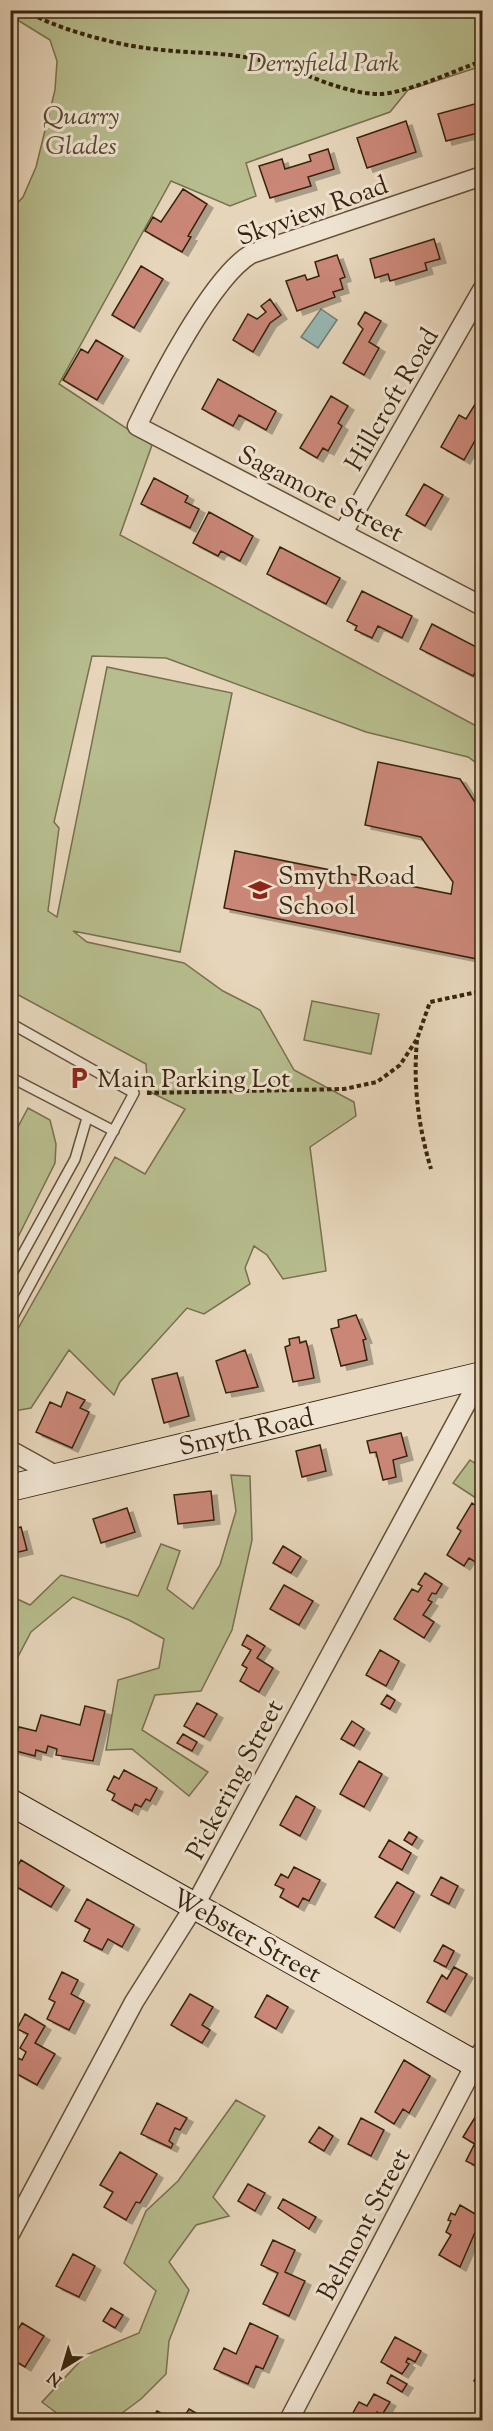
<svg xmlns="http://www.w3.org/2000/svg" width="493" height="2431" viewBox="0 0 493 2431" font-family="'Sorts Mill Goudy',serif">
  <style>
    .green { fill: #b7bd8e; stroke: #78704e; stroke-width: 1.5 }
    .water { fill: #97b8b5; stroke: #717d72; stroke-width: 1.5 }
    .building { fill: #ca8778; stroke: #38240d; stroke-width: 1.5; filter: url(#shadow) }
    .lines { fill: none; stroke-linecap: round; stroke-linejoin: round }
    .lane-casing { stroke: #645038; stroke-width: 12 }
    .street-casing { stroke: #645038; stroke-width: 21 }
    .secondary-casing { stroke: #38240d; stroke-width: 28 }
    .path { stroke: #38240d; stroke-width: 4; stroke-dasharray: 4.5 3; stroke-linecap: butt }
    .lane { stroke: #efe4d2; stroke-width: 9 }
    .street { stroke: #efe4d2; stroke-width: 18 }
    .secondary { stroke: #efe4d2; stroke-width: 26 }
    .labels { text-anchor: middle; stroke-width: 6; stroke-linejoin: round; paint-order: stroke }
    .park-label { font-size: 26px; font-style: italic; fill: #584a2d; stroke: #efe4d2 }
    .street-label { font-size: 26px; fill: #38240d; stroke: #efe4d2 }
    .poi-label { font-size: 26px; fill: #38240d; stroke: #efe4d2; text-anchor: start }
  </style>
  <defs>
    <filter id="shadow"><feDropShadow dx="6" dy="4" stdDeviation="0" flood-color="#0004"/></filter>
  </defs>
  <rect width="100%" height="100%" fill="#e6d5ba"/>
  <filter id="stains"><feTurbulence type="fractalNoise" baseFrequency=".00333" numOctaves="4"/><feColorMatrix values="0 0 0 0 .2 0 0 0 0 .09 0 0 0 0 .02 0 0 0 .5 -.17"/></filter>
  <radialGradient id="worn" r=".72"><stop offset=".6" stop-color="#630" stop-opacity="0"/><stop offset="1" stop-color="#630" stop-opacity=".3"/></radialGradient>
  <path class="green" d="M11 11H482V66L408 90 390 112 246 163 256 196 230 206 171 181 59 384 152 445 120 535 482 729V767L468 757 366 732 166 658 92 656 54 822 59 828 48 911 57 917 107 667 232 693 180 952 73 931 87 942 184 963 223 991 260 1010 294 1070 354 1102 356 1116 310 1147 326 1271 283 1279 267 1255 254 1246 245 1268 250 1284 204 1314 187 1308 120 1382 114 1395 69 1350 31 1408 14 1411 10 1408 11 1341 115 1157 145 1174 185 1109 148 1091 146 1064 11 991 10 211 23 197 36 167 55 90 57 61 50 40 11 16Z
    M312 1001 379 1014 371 1054 304 1040Z
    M28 1108 50 1120 56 1144 55 1163 11 1251V1167L18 1155 11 1151V1140Z
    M470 1460 482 1468V1502L453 1483Z
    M231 1475 250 1476 252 1540 232 1630 201 1691 155 1695 142 1730 208 1772 189 1796 132 1749 106 1750 118 1680 159 1668 164 1639 129 1620 73 1597 31 1632 11 1670V1596L30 1605 61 1575 138 1596 161 1544 180 1551 167 1589 193 1609 220 1565 236 1511Z
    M236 2100 265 2116 213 2197 229 2216 196 2225 169 2262 189 2290 169 2341 166 2374 141 2399 118 2416 119 2420H66L42 2402 86 2355 139 2333 156 2291 124 2263 146 2211 178 2181Z"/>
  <path class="water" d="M321 309 337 320 318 348 301 337Z"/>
  <path class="building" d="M482 102V132L446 141 438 114Z
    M406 121 416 152 367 168 357 138Z
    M328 149 334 169 308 177 311 186 270 198 259 166 282 159 285 169 311 161 309 155Z
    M183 189 207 204 188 236 191 237 182 252 145 231 153 217 161 222Z
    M434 239 440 259 425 263 427 270 390 281 388 274 375 278 370 259Z
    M337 255 345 277 340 279 343 289 333 292 335 297 297 311 286 281 305 275 307 280 319 276 315 262Z
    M141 266 163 279 134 328 112 315Z
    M270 299 281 315 270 323 253 352 233 340 248 314 257 319 266 312 261 306Z
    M365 312 381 321 369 342 379 348 364 375 343 363 363 329 358 324Z
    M96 340 123 356 97 400 63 380 81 349 88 353Z
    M218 379 276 411 266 430 239 415 233 426 202 409Z
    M331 396 348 406 338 423 342 426 328 451 323 448 317 458 300 448Z
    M477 401 482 404V416L476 424 482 428 464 460 441 447 459 415 466 419Z
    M154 478 188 496 185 502 199 509 190 528 141 504Z
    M424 484 443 495 425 526 406 515Z
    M209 512 253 536 240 561 221 551 218 556 193 543Z
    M280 547 340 578 326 604 267 574Z
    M362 591 412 616 402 638 378 626 372 638 355 630 357 626 347 621Z
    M432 624 482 650V659L473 676 420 649Z
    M378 762 460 779 482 813V960L224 908 235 851 451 894 453 882 421 837 365 825Z
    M356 1315 366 1339 363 1340 367 1360 341 1366 331 1329 339 1327 338 1320Z
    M299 1337 300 1343 306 1341 308 1348 314 1378 293 1382 285 1347 290 1345 289 1339Z
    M245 1350 258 1387 226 1393 216 1361Z
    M177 1373 189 1416 164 1423 152 1379Z
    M67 1392 85 1400 80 1408 89 1412 72 1448 36 1432 50 1402 61 1407Z
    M401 1433 407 1456 393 1460 396 1477 383 1480 376 1452 370 1453 367 1441Z
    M320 1445 326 1471 302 1477 296 1451Z
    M211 1491 214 1520 178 1524 174 1495Z
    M472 1503 482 1510V1566L469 1558 464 1566 447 1555 461 1531 457 1528Z
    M127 1508 135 1532 101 1543 93 1519Z
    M21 1527 27 1550 10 1554V1530Z
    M283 1546 301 1557 291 1573 273 1563Z
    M425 1573 442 1584 436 1594 432 1593 428 1600 432 1602 423 1615 434 1622 424 1638 394 1619 412 1589 418 1592 422 1586 418 1584Z
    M284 1585 313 1601 299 1625 270 1609Z
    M247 1635 265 1646 257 1658 273 1668 259 1692 240 1681 247 1668 242 1665 251 1650 242 1645Z
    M380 1650 399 1661 386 1686 366 1675Z
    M387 1695 395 1700 390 1709 381 1704Z
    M197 1703 217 1714 204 1737 184 1726Z
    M85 1706 105 1711 93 1761 56 1755 57 1749 48 1746 46 1753 36 1750 35 1756 12 1750 19 1727 36 1731 41 1715 80 1725Z
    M352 1721 364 1729 354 1746 341 1739Z
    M183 1734 197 1742 192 1751 177 1743Z
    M359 1761 382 1774 364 1807 340 1794Z
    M124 1770 157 1788 150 1801 146 1799 141 1807 135 1804 132 1811 112 1800 115 1794 107 1790 114 1776 119 1779Z
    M296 1796 315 1807 300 1836 280 1825Z
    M409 1832 417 1837 412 1845 404 1840Z
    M389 1840 411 1853 402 1870 379 1857Z
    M21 1860 64 1886 51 1907 10 1883V1878Z
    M294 1867 320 1880 309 1901 303 1898 298 1907 280 1897 284 1889 275 1885 281 1874 288 1878Z
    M441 1877 458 1886 449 1904 431 1895Z
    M397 1882 414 1892 394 1928 375 1917Z
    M87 1899 134 1925 122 1947 108 1939 102 1950 84 1941 90 1929 75 1921Z
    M443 1945 454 1951 446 1967 434 1961Z
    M454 1967 467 1974 445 2012 427 2002 442 1975 447 1979Z
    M62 1972 78 1980 71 1994 84 2001 69 2030 47 2019 55 2002 49 1999Z
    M190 1994 213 2007 202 2025 210 2030 202 2043 171 2025Z
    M267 1995 288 2007 276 2029 255 2017Z
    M25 2014 45 2026 35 2043 55 2054 37 2085 10 2070V2054L22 2060 26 2052 20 2048 28 2034 17 2029Z
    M404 2060 430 2076 409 2113 403 2109 394 2124 375 2112Z
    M157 2103 187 2118 180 2130 175 2128 169 2141 173 2144 171 2148 141 2134Z
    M482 2106V2142L480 2141 478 2146 463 2137Z
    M361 2118 384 2130 371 2156 348 2144Z
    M319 2127 333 2136 324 2151 309 2142Z
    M474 2145 482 2150V2169L466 2161Z
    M120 2152 157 2174 140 2203 136 2202 126 2220 104 2207 113 2192 100 2185Z
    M248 2184 265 2193 255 2211 238 2201Z
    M283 2199 316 2217 309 2229 278 2208Z
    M460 2205 482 2218V2234L476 2230 460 2267 439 2255 451 2235 446 2232 451 2221 448 2220 451 2213 455 2215Z
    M273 2240 295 2250 285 2272 305 2281 289 2316 263 2304 278 2273 261 2265Z
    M73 2254 95 2266 79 2297 56 2286Z
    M111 2308 123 2315 115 2328 103 2321Z
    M22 2323 44 2336 25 2367 10 2358V2342Z
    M250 2323 278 2336 263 2369 256 2366 248 2384 214 2369 224 2348 236 2354Z
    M395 2337 421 2351 415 2362 408 2358 406 2362 409 2364 402 2374 381 2362Z
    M479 2371 482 2372V2385L474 2381Z
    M391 2375 407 2384 402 2392 387 2383Z
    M374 2394 390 2402 382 2415 377 2412 373 2420H349L359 2402 367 2406Z
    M482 2403V2420H481L475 2416Z
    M189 2409 208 2420H182Z
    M157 2411 173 2420H151Z"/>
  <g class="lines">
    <g class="lane-casing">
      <path id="lane" d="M10 1023 134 1093 10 1322
        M10 1077 114 1131
        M10 1277 75 1159 87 1118"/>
    </g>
    <g class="street-casing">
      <path id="street" d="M482 176 251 254C212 277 158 383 137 426L482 606
        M343 533 482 290
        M10 1450 57 1476
        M10 2234 134 2002 195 1905 472 1393 476 1376
        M289 2420 482 2051"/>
    </g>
    <g class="secondary-casing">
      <path id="secondary" d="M10 1488 482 1375
        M10 1802 482 2068"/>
    </g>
    <path class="path" d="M25 10C53 28 113 44 146 48 186 54 225 51 264 61 301 70 339 93 378 94 405 94 456 70 482 61
      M417 1040C413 1085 418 1125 431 1169
      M147 1093 344 1089 377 1082 400 1065 417 1039 430 1002 482 991"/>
    <use href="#lane" class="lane"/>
    <use href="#street" class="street"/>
    <use href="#secondary" class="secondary"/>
  </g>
  <defs>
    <g id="school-bare" transform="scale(1.8)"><path d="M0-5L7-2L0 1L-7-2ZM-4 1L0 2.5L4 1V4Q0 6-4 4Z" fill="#8f2418" stroke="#efe4d2" stroke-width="2.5" paint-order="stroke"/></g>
    <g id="parking-bare" transform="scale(1.8)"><path d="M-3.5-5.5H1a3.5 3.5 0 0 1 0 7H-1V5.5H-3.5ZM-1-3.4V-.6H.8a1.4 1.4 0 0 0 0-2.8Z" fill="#8f2418" stroke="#efe4d2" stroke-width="2.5" paint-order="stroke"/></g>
  </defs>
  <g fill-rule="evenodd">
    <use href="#school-bare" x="260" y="890"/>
    <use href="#parking-bare" x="79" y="1078"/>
  </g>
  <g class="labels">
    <g class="park-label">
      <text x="323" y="71">Derryfield Park</text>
      <text x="81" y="124">Quarry<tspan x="81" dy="30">Glades</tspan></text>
    </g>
    <g class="street-label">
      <text transform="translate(312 210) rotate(-20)" y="9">Skyview Road</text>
      <text transform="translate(391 399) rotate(-60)" y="9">Hillcroft Road</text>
      <text transform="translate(321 493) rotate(27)" y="9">Sagamore Street</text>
      <text transform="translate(246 1431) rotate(-13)" y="9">Smyth Road</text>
      <text transform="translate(234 1779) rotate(-62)" y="9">Pickering Street</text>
      <text transform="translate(247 1935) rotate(29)" y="9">Webster Street</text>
      <text transform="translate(363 2224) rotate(-62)" y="9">Belmont Street</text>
    </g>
    <g class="poi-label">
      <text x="278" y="884">Smyth Road<tspan x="278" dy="30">School</tspan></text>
      <text x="97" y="1087">Main Parking Lot</text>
    </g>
  </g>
  <rect width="493" height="2431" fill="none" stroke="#e6d5ba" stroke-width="36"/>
  <rect x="12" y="12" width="469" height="2407" fill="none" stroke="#38240d" stroke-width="3"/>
  <rect x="18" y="18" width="457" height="2395" fill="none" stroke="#38240d" stroke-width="1.5"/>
  <g transform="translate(63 2368) rotate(217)" stroke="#efe4d2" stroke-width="4.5" paint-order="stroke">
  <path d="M0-4.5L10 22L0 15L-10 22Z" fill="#38240d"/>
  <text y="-9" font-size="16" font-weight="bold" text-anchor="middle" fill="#38240d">N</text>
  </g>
  <rect width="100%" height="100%" filter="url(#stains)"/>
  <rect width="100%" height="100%" fill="url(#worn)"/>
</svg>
